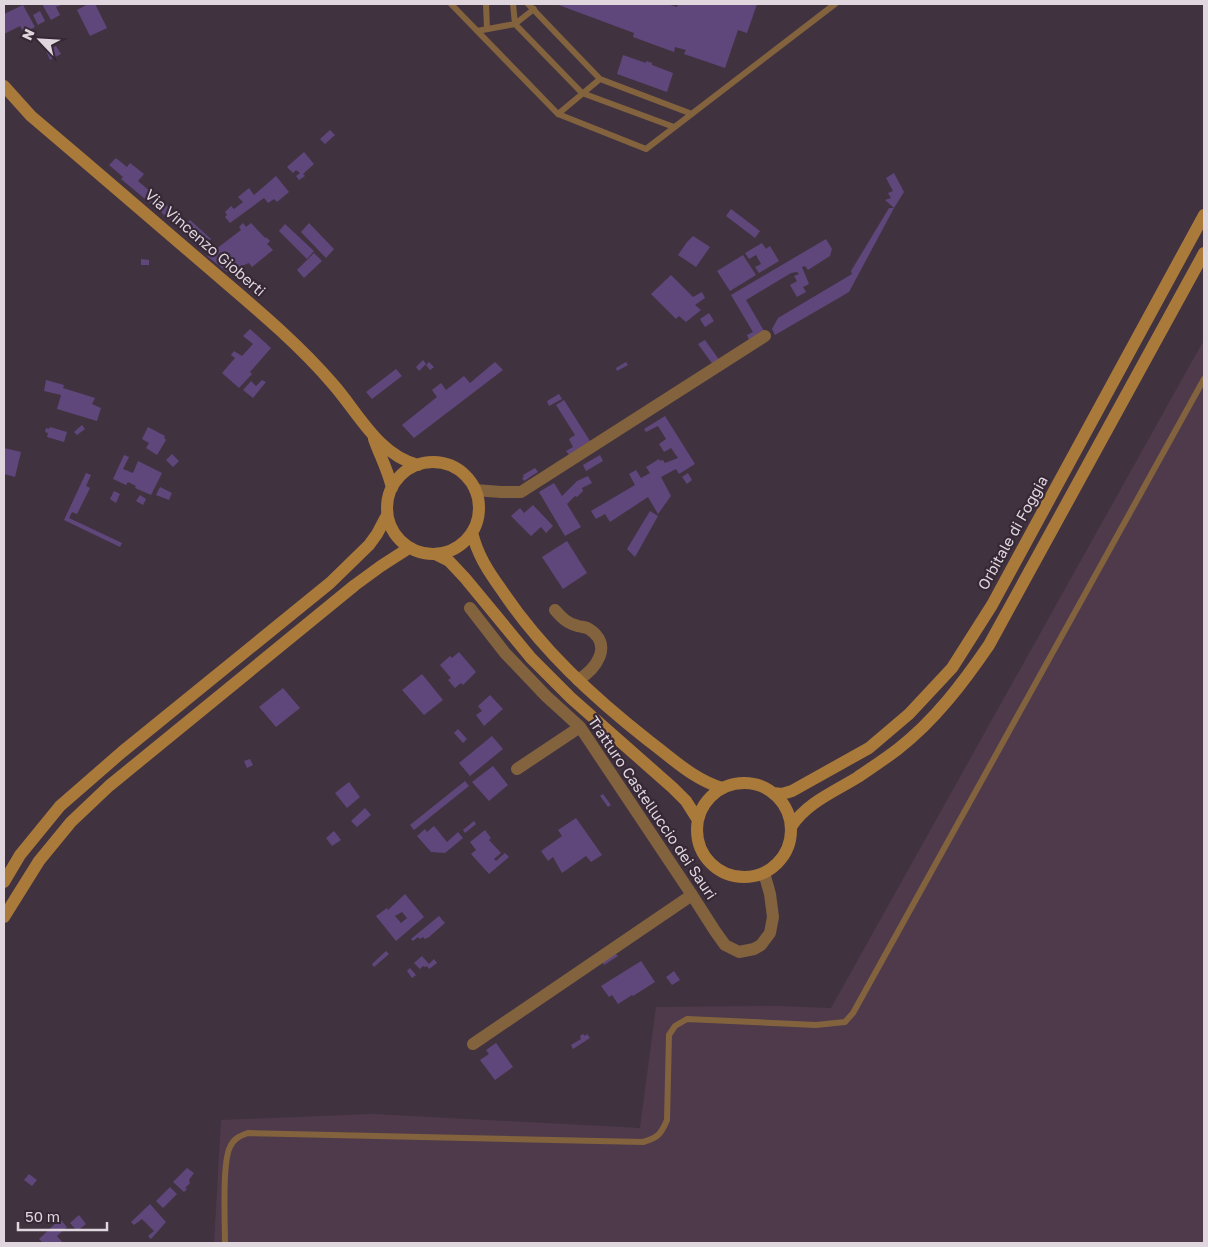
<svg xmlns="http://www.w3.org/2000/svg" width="1208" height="1247" viewBox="0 0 1208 1247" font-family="'Golos Text',sans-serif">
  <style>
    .built { fill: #4f3a4c }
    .building { fill: #5f477c; fill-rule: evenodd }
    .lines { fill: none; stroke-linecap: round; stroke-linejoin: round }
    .service { stroke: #82633d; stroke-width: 6 }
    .minor { stroke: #82633d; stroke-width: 12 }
    .secondary { stroke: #aa7a3a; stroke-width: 12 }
    .labels { text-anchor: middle; stroke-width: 4.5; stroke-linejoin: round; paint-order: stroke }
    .street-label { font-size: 15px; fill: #dfd6de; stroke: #372835 }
  </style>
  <rect width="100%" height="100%" fill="#413240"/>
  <path class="built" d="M1204 340V1243H214L221 1120 373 1114 640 1128 656 1007 779 1006 831 1008Z"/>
  <path class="building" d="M42 4H63L56 7 60 15 51 20Z
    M88 4H95L107 28 90 36 77 10Z
    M556 4H667L677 7 678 4H757L747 33 738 30 725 68 684 54 686 50 675 47 674 52 633 37 634 33Z
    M23 5 35 27 24 33 20 26 4 34V14Z
    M40 11 45 21 38 25 33 15Z
    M56 46 61 54 50 60 46 51Z
    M623 55 646 63V61L652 63V65L673 73 667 92 617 74Z
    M330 130 335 135 325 144 320 139Z
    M304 152 314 164 303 174 305 176 299 180 296 176 300 173 296 170 293 173 287 167Z
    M116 158 127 167 130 163 144 174 138 181 179 216 174 223 121 179 123 177 109 165Z
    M894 173 904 192 894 208 885 200 891 198 888 193 893 191 886 178Z
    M276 176 289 192 277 202 274 199 268 203 264 198 230 223 225 217 227 215 225 212 231 206 234 209 243 202 238 197 249 188 254 195Z
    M889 208H894L849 292 775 335 772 329 778 318 852 274 851 271Z
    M731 209 760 231 755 238 726 216Z
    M190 220 211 239 201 248 180 228Z
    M243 223 246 227 251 223 265 238 266 237 270 241 267 244 273 250 252 267 249 263 227 272 207 256 241 230 239 227Z
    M309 223 334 249 326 258 301 232Z
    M285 224 314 251 307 259 279 231Z
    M693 236 710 247 696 267 678 255 687 242Z
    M826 239 832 249 830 256 808 270 805 266 802 267 809 284 803 287 806 292 797 297 790 285 797 281 794 276 799 274 797 272 791 273 746 300 764 331 749 340 747 335 753 332 731 295Z
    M762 243 766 249 770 246 779 261 759 273 755 267 761 264 756 255 749 259 745 253Z
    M314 253 322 261 304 278 297 270Z
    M743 255 756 275 730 291 717 271Z
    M141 259 149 260V265H141Z
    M671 275 693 297 702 292 705 298 695 305 701 310 686 322 679 316 676 319 651 294Z
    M709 313 714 321 705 327 700 319Z
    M250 329 271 348 250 372 252 374 239 388 222 373 235 358 231 355 234 351 242 356 253 344 243 336Z
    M705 340 720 361 714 366 698 344Z
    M423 360 426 364 419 371 416 367Z
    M429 362 434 367 430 370 426 365Z
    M495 362 503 370 414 438 402 425 437 397 432 390 441 383 446 390 464 376 470 383Z
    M626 362 628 365 617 371 616 368Z
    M396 369 402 376 372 399 366 392Z
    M46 380 64 385 63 388 95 398 92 404 101 408 97 421 57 409 61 395 44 391Z
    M262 380 266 382 253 398 243 390 251 381 256 386Z
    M559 394 562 399 549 406 547 401Z
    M564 400 590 441 569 455 566 451 573 447 569 439 575 435 556 405Z
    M665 416 695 464 679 474 676 469 661 477 671 496 658 514 648 497 610 522 605 514 596 519 591 511 635 485 629 474 636 470 641 478 650 473 646 467 659 459 660 461 663 460 665 463 678 458 671 448 664 452 659 444 666 439 658 426 646 432 644 429Z
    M82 425 85 429 77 435 74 432Z
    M50 427 67 432 64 442 47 437 48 433 45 432 46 428 49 429Z
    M148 427 165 436 164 438 166 440 157 455 146 448 149 443 142 439Z
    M4 448 21 452 15 477 4 474Z
    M172 454 179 461 173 467 166 460Z
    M124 455 129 457 123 469 133 473 138 461 162 473 151 495 135 488 136 486 128 482 126 485 113 479Z
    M600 455 603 461 586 471 583 465Z
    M535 468 538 472 524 481 522 478 524 477 523 475Z
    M86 473 91 475 86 486 90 488 77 514 72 512 69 518 122 543 120 547 64 520Z
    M688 473 692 480 687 484 682 477Z
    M588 476 592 483 582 488 583 491 577 497 575 496 567 504 581 527 565 536 539 492 554 483 562 496 577 481Z
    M160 487 172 493 169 500 156 495Z
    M114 491 120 494 116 503 110 499Z
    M140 495 146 499 143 505 136 501Z
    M533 505 553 526 546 533 541 527 531 536 511 516 520 508 524 513Z
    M650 511 658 516 635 557 627 549Z
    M567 541 587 573 563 589 542 557Z
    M459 652 476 672 463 685 461 683 455 688 448 680 451 678 440 665 450 656 452 658Z
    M422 674 443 700 424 715 402 690Z
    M283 688 300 708 276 727 259 707Z
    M490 695 503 709 484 726 476 715 482 711 478 706Z
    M458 729 467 739 463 743 454 733Z
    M492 736 503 749 470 776 459 763Z
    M250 759 253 765 247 768 244 761Z
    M493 766 508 785 489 801 472 782Z
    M465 781 469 786 414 830 410 825Z
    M349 782 360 797 347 808 335 793Z
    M603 794 611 805 608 807 600 796Z
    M365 808 371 815 357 827 351 821Z
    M576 818 602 855 591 862 586 856 562 873 553 857 548 861 541 851 562 836 558 830Z
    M474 821 476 824 465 833 463 830Z
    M434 826 447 842 458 832 463 838 445 853 431 852 417 836 425 829 427 832Z
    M485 830 491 838 489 840 501 853 494 859 496 861 505 853 509 857 489 874 471 854 476 850 470 842Z
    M334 831 341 840 332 846 326 838Z
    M405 894 424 917 396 941 376 916 387 908 388 910ZM402 912 407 918 401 923 395 916Z
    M439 916 445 923 429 937 425 939 423 937 420 939 418 937 413 941 411 939Z
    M386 951 389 954 374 967 372 964Z
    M615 953 618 956 604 965 602 961Z
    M422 956 429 964 434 959 437 963 429 969 427 966 425 967 423 966 420 969 414 963Z
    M641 961 655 982 633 996 632 995 618 1004 612 995 609 997 601 986Z
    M410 968 416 975 412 978 407 971Z
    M674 971 680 980 672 985 666 977Z
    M583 1034 585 1036 587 1034 590 1038 573 1049 571 1045 581 1039 580 1036Z
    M496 1043 513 1067 495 1080 480 1060 489 1054 486 1050Z
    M187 1168 194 1173 189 1180 190 1183 185 1188 187 1189 184 1192 173 1182Z
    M29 1174 37 1180 32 1186 24 1180Z
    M170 1187 177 1194 163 1208 156 1201Z
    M150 1204 166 1222 151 1239 148 1236 154 1231 142 1219 134 1225 131 1222Z
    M79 1215 86 1224 77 1231 70 1223Z
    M60 1219 67 1227 57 1236 63 1243H43L39 1239Z"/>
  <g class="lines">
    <path class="service" d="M451 4 558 114 646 149 835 4
      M486 4 487 29
      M513 4 515 24 582 93 674 127
      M528 4 600 79 692 114
      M477 31 515 24 534 9
      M558 114 600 79
      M225 1243C225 1222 222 1163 230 1147 234 1138 240 1136 248 1133L643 1142C658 1138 661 1134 667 1120L669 1035 675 1026 687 1019 816 1025 845 1022 853 1013 1204 379"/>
    <path class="minor" d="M475 490 501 492H521L765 336
      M470 608 505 653 546 696 580 727 692 895 715 931 725 945 739 952 754 949 761 945 770 933 773 917 770 894 764 873
      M555 610C562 618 568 624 578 626 582 627 586 627 589 629 614 645 596 669 578 680
      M517 769 580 727
      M473 1044 692 895"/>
    <path class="secondary" d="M4 86 31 116C89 165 147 215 204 264 248 302 294 339 332 383 358 412 377 454 418 465
      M374 439C380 456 388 470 392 488
      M387 508a46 46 0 1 1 92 0a46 46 0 1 1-92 0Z
      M472 532C477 554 488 571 501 589 541 649 593 697 649 741 673 759 693 779 722 788
      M435 554 449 561 465 578 531 658 571 698 673 788 686 801 698 820
      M697 830a47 47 0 1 1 94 0a47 47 0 1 1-94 0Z
      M773 793 782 794 792 791 869 748 909 714 952 668 992 605 1204 215
      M791 827C806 803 834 792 858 777 871 768 885 759 898 749 935 720 963 683 989 645L1204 253
      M4 882 20 855 60 806 122 752 330 583 369 545 377 534 387 515
      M4 917 39 861 71 822 109 786 355 585 381 566 409 548"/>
  </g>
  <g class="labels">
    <g class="street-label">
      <text transform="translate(205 243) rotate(41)" y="5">Via Vincenzo Gioberti</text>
      <text transform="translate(1013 533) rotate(-61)" y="5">Orbitale di Foggia</text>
      <text transform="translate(652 808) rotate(56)" y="5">Tratturo Castelluccio dei Sauri</text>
    </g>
  </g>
  <rect width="1208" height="1247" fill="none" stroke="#dfd6de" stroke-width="10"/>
  <g transform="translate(40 40) rotate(295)" stroke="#372835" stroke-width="4" paint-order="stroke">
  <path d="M0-4L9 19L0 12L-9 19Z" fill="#dfd6de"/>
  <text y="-8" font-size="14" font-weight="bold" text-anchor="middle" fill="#dfd6de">N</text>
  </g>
  <path d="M18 1222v8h89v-8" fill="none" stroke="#dfd6de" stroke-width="2.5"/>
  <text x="25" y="1222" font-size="15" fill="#dfd6de" stroke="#372835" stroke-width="4" paint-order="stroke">50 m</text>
</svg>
